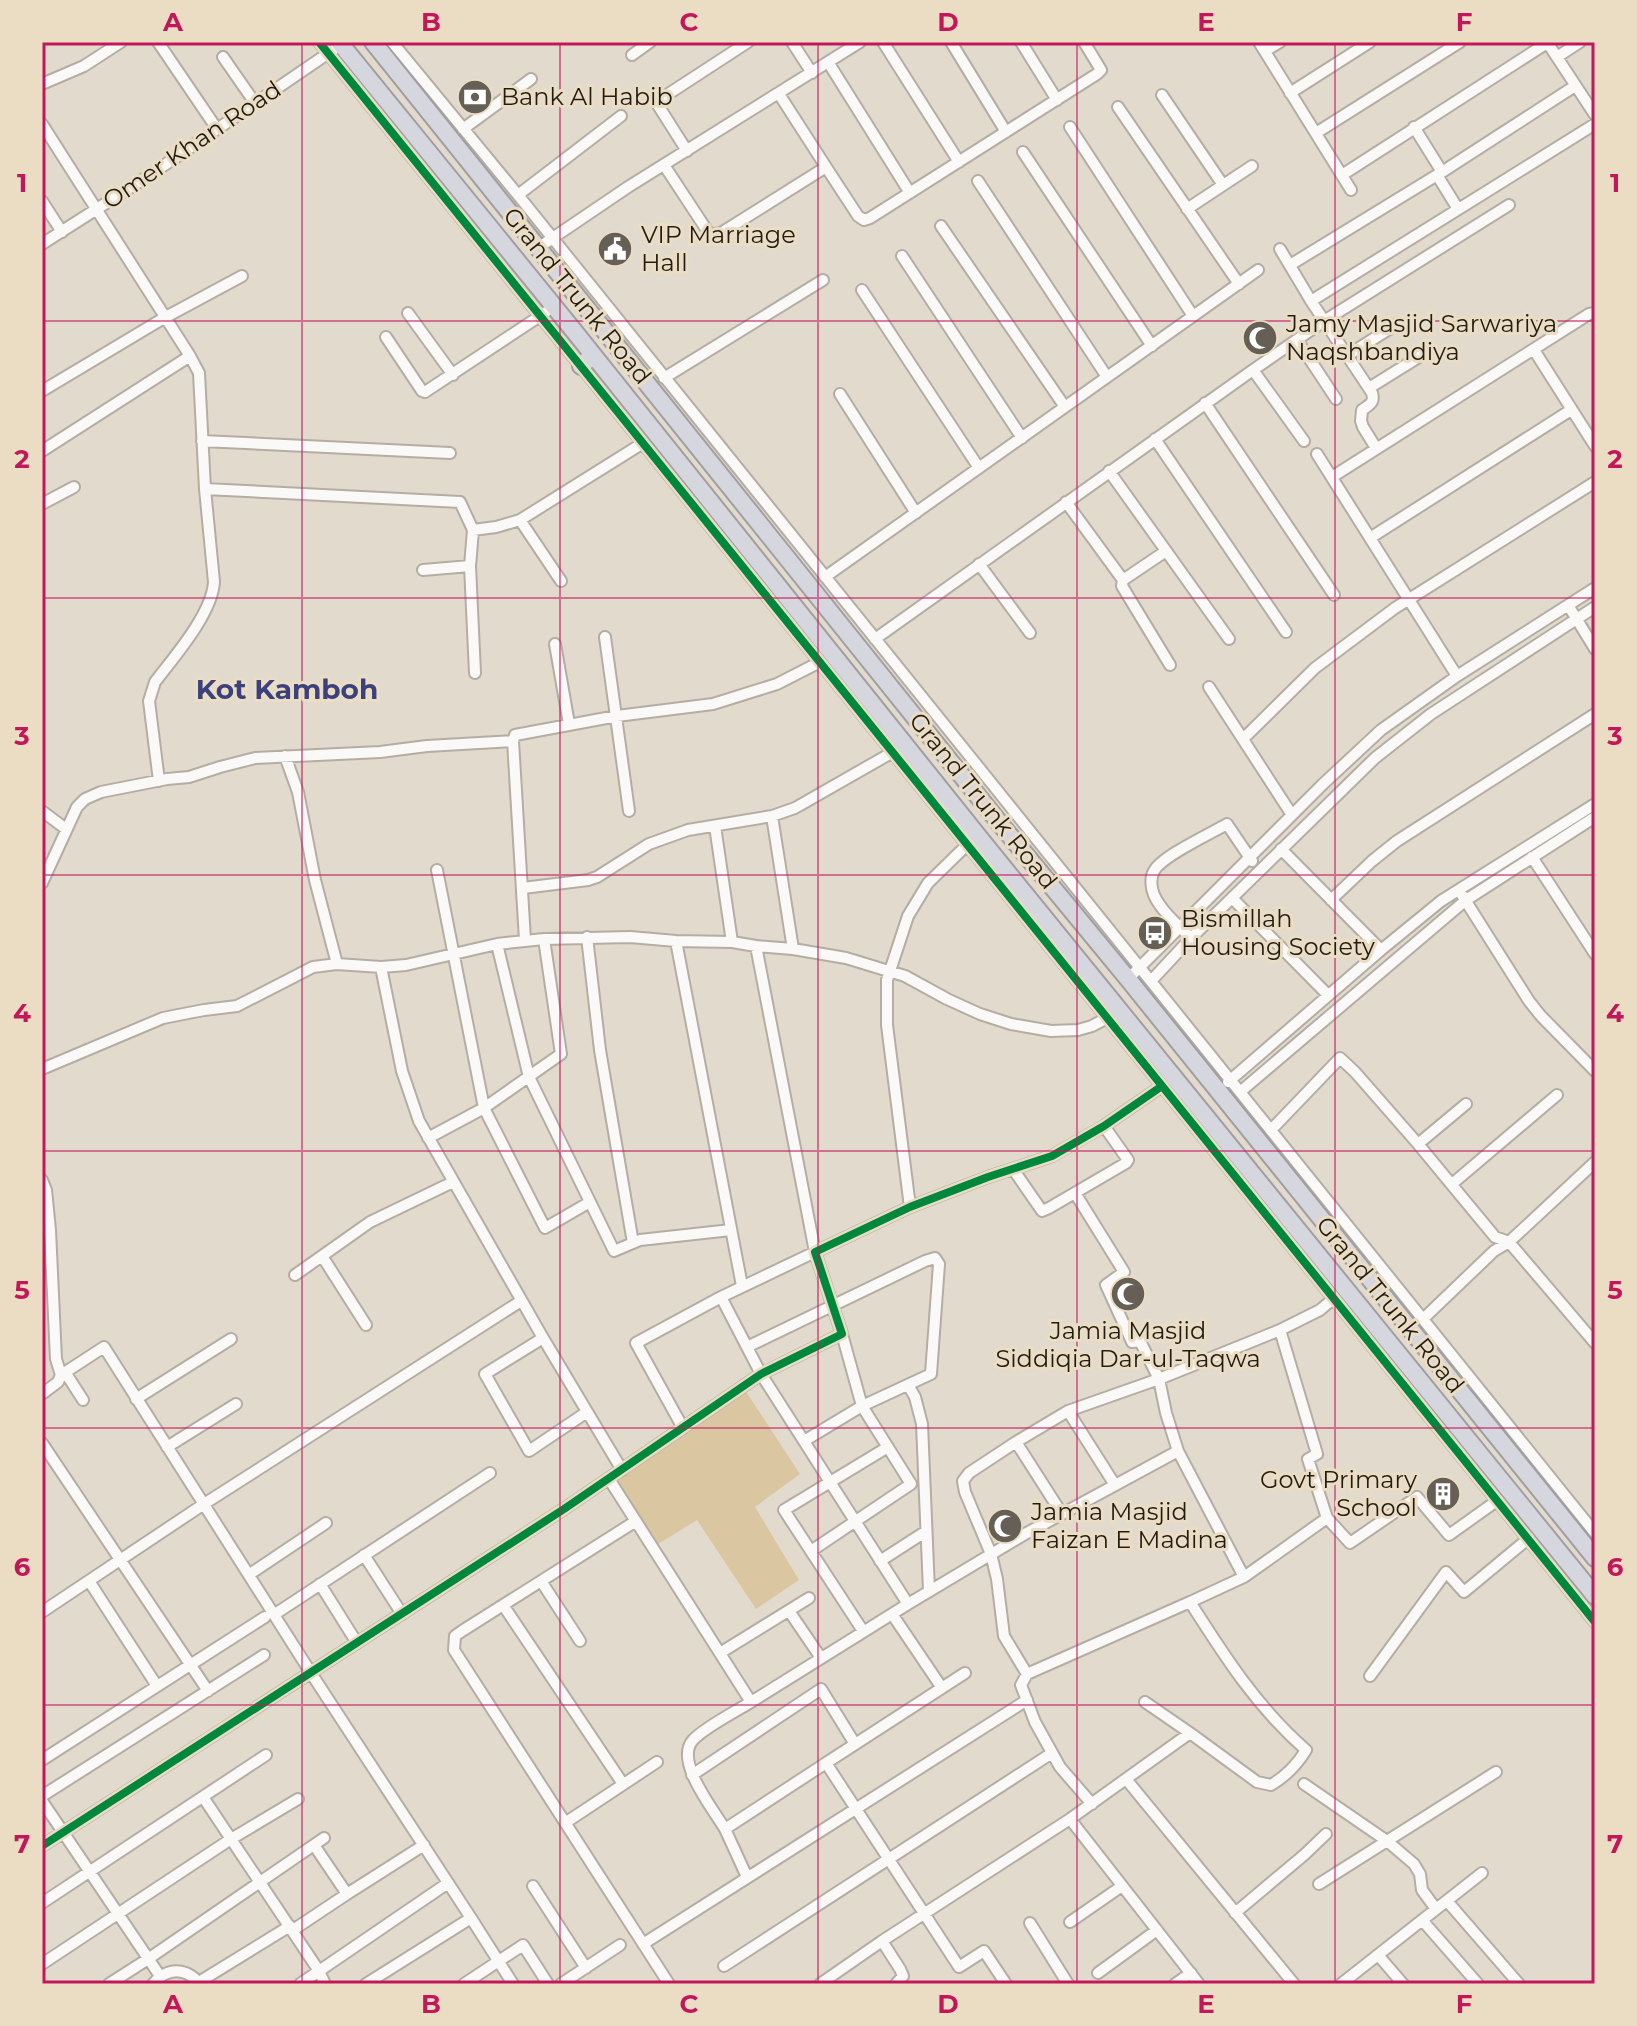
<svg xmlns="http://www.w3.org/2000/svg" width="1637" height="2026" viewBox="0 0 1637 2026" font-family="Montserrat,sans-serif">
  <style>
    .green { fill: #dac7a2 }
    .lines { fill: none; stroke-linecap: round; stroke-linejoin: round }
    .minor-casing { stroke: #b3ada3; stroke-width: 14 }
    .highway-casing { stroke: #a09ea1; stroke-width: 20 }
    .minor { stroke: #fbf9f8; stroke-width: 10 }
    .highway { stroke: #d5d6de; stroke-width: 16 }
    .cycleway-casing { stroke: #ebddc4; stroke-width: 13 }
    .cycleway { stroke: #00873e; stroke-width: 8 }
    .grid { fill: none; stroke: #c2185b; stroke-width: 2; stroke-opacity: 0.55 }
    .labels { text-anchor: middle; stroke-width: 6; stroke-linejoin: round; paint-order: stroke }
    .poi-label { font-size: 24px; fill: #221d14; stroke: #ebddc4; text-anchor: start }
    .street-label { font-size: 24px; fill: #221d14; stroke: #ebddc4 }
    .quarter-label { font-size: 28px; font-weight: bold; fill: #3a417d; stroke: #ebddc4 }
    .neatline { fill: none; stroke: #c2185b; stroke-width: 3 }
    .grid-label { font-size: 26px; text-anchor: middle; font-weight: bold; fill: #c2185b }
  </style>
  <rect width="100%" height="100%" fill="#e2dacd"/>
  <path class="green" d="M743 1387 800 1474 755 1507 799 1580 756 1609 697 1520 652 1548 609 1479Z"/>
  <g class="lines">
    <g class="minor-casing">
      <path id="minor" d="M158 42 217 129
        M319 42 1595 1622
        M392 42 518 195 1595 1533
        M792 42 812 73
        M883 42 959 162
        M951 42 1006 132
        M1021 42 1057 100
        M1259 42 1351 190
        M1547 42 1595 115
        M1265 51 1280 42
        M632 55 650 42
        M223 57 255 103
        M1557 57 1580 42
        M828 62 910 193
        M42 84 84 66 121 42
        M1290 93 1370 42
        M1162 95 1223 185
        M1118 107 1239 284
        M42 124 190 356 199 373 205 489 214 582C212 614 174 657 155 682L149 701 159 781
        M1070 127 1193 316
        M1414 127 1442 172
        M463 129 531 79
        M1316 133 1460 42
        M687 151 656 102 748 42
        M1023 152 1152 346
        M664 165 710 235 721 233 826 167 779 94
        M826 167 858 216 864 220 870 218 1097 74 1101 70 1084 42
        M1342 175 1547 43
        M1437 175 1458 209
        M978 181 1107 377
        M518 195 621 116
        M42 201 62 232
        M1187 209 1252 166
        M941 226 1065 407
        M42 244 150 175 333 50
        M538 248 628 187 860 42
        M1280 249 1311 301 1372 393C1375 403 1369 405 1362 410L1361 421 1363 427 1376 448
        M902 256 1022 438
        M1290 265 1442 172 1575 86
        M862 290 979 468
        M1311 301 1595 124
        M408 313 453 375
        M386 337 422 391 425 392 546 312
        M1297 340 1336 399
        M1534 350 1595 446
        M1348 355 1397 324
        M1253 370 1304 441
        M664 378 823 280
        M1369 388 1422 355
        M42 391 164 318 242 276
        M840 394 916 513
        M1205 403 1334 595
        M1155 439 1286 632
        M202 441 450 453
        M42 451 190 356
        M1317 454 1457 676
        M1109 471 1229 639
        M1332 477 1589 314 1595 313
        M205 489 460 502 473 530 496 527 520 520 643 443
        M1066 502 1123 580 1122 586 1170 665
        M42 504 74 487
        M520 520 561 581
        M473 530 470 566 475 673
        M1370 538 1571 410
        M979 564 1030 633
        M423 570 470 566
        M825 577 1258 270
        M1123 580 1166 551
        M1568 605 1595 649
        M605 637 629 811
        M875 639 1253 370 1324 321 1509 205
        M555 644 569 724
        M1209 687 1292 815
        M1244 738 1315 668 1395 608 1595 482
        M285 756 298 792 315 880 337 964
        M42 811 66 829
        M772 816 793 949
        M715 826 732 942
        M1281 849 1381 950
        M1532 857 1595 954
        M437 870 484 1108 545 1228 590 1202
        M42 883 77 807 85 799 101 792 167 779 189 777 220 767 255 758 380 752 427 746 513 741
        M523 888 588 880 597 877 649 844 688 830 772 816 795 808 893 752
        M1462 895 1529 1001 1541 1016 1595 1071
        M1232 898 1328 995
        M1331 900 1372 861 1397 841 1595 714
        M587 937 600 1050 633 1243
        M1191 938C1179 926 1161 911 1154 895 1151 888 1150 878 1154 871 1162 856 1210 834 1227 824L1252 861
        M525 940 513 741 515 735 617 716 713 704 777 684 820 662
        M676 941 742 1286
        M497 944 529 1077 614 1251 640 1240 731 1230
        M381 967 402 1071 419 1121 543 1338 622 1470
        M1128 979 1323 784 1381 730 1457 676 1595 588
        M1151 981 1191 938 1375 758 1431 714 1595 607
        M42 1069 163 1018 204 1010 237 1006 313 967 337 964 381 967 406 965 497 944 544 939 630 937 676 941 732 942 756 946 793 949 846 958 905 976 947 999 980 1014 1011 1024 1051 1031 1078 1030 1092 1026 1107 1018
        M1228 1082 1381 950 1441 901 1595 804
        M1240 1092 1466 900 1595 817
        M1271 1130 1340 1058 1355 1072 1418 1144 1495 1237 1509 1242 1595 1343
        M428 1138 484 1108 561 1054 544 939
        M1418 1144 1466 1104
        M1013 1169 1042 1211 1049 1208 1126 1163 1128 1160 1104 1126
        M42 1180 46 1190 50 1230 56 1359 61 1375
        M1452 1184 1557 1095
        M1075 1193 1124 1272 1106 1285 1132 1342 1140 1341 1159 1379 1068 1411 1016 1442 969 1473 963 1481 965 1492 991 1554 997 1579 1004 1636 1027 1674 1190 1602
        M910 1207 887 1025V980L908 916 928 883 968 844
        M322 1256 366 1325
        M295 1275 370 1222 453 1182
        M721 1297 761 1374 908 1604 1025 1534 1178 1451
        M1423 1319 1494 1251 1509 1242 1595 1162
        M543 1338 485 1374 529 1451 587 1412
        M747 1347 925 1261 935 1258 939 1264 931 1374 862 1406 804 1441
        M65 1372 83 1400
        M908 1385 915 1397 922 1424 929 1591
        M42 1394 58 1382 61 1375 104 1347 311 1673 471 1918
        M136 1399 231 1339
        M1068 1411 1115 1485
        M683 1428 636 1343 721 1297 815 1252 756 946
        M1016 1442 1062 1514
        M42 1443 208 1691
        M167 1447 236 1404
        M609 1479 751 1702 908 1604
        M1327 1518 1350 1543 1417 1497 1449 1535 1498 1500
        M636 1521 462 1631 455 1636 454 1650 669 1984
        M811 1551 911 1484 862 1406 842 1334
        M364 1555 402 1614
        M880 1561 925 1532
        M250 1574 326 1523
        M1244 1577 1178 1451 1166 1413 1159 1379 1280 1330
        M89 1581 157 1686
        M541 1581 580 1641
        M320 1584 357 1643
        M503 1605 623 1784
        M789 1611 821 1658
        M42 1612 204 1504 521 1301
        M275 1614 490 1473
        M892 1614 942 1688
        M863 1631 784 1510 888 1447
        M720 1653 809 1598
        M965 1673 826 1763 959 1967 984 1951 1006 1984
        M1027 1674 1021 1685 1035 1722 1060 1767 1092 1804
        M1370 1676 1446 1572 1464 1592 1529 1538
        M1145 1702 1190 1733
        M42 1760 265 1617
        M692 1775 821 1689 855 1744
        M1126 1779 1294 1984
        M1304 1784 1387 1841 1414 1864 1420 1874 1422 1890 1436 1909
        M42 1796 264 1655
        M203 1797 319 1971 325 1984
        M42 1801 160 1976
        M565 1823 657 1762
        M725 1829C713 1809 674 1761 693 1740 705 1727 735 1712 751 1702
        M314 1845 347 1894 424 1845
        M42 1846 564 1509 761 1374 842 1334 815 1252 910 1207 988 1177 1052 1156 1104 1126 1162 1086
        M747 1877 725 1829 826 1763
        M1319 1884 1496 1772
        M533 1886 586 1968
        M1447 1901 1519 1984
        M42 1903 266 1755
        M1235 1913 1304 1855 1326 1834
        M1422 1920 1478 1984
        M1070 1922 1122 1886
        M1030 1923 1068 1984
        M293 1930 347 1894
        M882 1941 900 1969 903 1976 896 1984
        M643 1944 1027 1700
        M1378 1955 1403 1984
        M42 1964 231 1839 298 1799
        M724 1966 1052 1753
        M1098 1973 1157 1930
        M199 1982 290 1926
        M109 1984 148 1959 324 1838
        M153 1984C167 1967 186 1967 200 1984
        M300 1984 448 1883
        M366 1984 471 1918 513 1984
        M464 1984 523 1945 548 1984
        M561 1984 620 1945
        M820 1984 882 1941 1070 1819
        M1175 1984 1191 1973
        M1199 1984 1070 1819 1190 1733 1257 1782 1271 1785C1286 1776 1297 1765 1306 1750 1257 1707 1225 1657 1190 1602L1244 1577 1327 1518 1308 1459 1317 1454 1280 1330 1320 1310 1333 1299
        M1341 1984 1482 1873"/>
    </g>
    <g class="highway-casing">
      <path id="highway" d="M339 42 574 331 982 841 1595 1596
        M373 42 1002 826 1128 979 1595 1558
        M581 366 593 355"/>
    </g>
    <use href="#minor" class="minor"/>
    <use href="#highway" class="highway"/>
    <g class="cycleway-casing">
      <path id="cycleway" d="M319 42 1595 1622
        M42 1846 564 1509 761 1374 842 1334 815 1252 910 1207 988 1177 1052 1156 1104 1126 1162 1086"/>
    </g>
    <use href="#cycleway" class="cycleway"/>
  </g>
  <path class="grid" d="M302 42V1984M560 42V1984M818 42V1984M1077 42V1984M1335 42V1984M42 321H1595M42 598H1595M42 875H1595M42 1151H1595M42 1428H1595M42 1705H1595"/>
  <defs>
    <g id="bank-disc" transform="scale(1.8)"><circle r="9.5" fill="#655f55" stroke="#ebddc4"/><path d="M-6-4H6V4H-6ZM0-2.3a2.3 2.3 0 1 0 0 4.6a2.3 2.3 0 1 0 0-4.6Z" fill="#fff"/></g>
    <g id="civic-disc" transform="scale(1.8)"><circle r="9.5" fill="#655f55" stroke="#ebddc4"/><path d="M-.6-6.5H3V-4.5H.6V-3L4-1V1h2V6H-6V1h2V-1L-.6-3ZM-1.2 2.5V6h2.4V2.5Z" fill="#fff"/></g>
    <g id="mosque-disc" transform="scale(1.8)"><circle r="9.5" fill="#655f55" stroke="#ebddc4"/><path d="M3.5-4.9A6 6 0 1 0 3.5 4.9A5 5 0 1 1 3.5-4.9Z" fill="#fff"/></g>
    <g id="bus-disc" transform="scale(1.8)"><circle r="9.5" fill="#655f55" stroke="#ebddc4"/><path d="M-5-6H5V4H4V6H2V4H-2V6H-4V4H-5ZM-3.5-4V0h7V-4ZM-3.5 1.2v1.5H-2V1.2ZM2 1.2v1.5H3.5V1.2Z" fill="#fff"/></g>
    <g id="building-disc" transform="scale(1.8)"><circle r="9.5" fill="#655f55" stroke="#ebddc4"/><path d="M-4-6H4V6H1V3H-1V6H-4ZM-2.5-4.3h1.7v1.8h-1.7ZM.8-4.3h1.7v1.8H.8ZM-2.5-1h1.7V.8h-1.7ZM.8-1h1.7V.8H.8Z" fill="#fff"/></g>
  </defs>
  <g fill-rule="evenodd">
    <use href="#bank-disc" x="475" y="97"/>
    <use href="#civic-disc" x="615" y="249"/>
    <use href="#mosque-disc" x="1260" y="338"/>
    <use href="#bus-disc" x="1155" y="933"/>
    <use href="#mosque-disc" x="1128" y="1294"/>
    <use href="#building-disc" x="1443" y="1494"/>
    <use href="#mosque-disc" x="1005" y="1526"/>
  </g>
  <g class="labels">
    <g class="poi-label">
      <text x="501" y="105">Bank Al Habib</text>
      <text x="641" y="243">VIP Marriage<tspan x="641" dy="28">Hall</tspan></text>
      <text x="1286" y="332">Jamy Masjid Sarwariya<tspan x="1286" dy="28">Naqshbandiya</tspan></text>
      <text x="1181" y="927">Bismillah<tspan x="1181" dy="28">Housing Society</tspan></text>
      <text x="1128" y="1339" text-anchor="middle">Jamia Masjid<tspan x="1128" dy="28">Siddiqia Dar-ul-Taqwa</tspan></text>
      <text x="1417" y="1488" text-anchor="end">Govt Primary<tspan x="1417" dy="28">School</tspan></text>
      <text x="1031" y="1520">Jamia Masjid<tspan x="1031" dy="28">Faizan E Madina</tspan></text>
    </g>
    <g class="street-label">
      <text transform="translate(192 145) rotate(-34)" y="8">Omer Khan Road</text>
      <text transform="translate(577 296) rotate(51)" y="8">Grand Trunk Road</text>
      <text transform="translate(983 801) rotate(51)" y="8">Grand Trunk Road</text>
      <text transform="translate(1390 1305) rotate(51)" y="8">Grand Trunk Road</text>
    </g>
    <g class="quarter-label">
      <text x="287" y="699">Kot Kamboh</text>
    </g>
  </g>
  <rect width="1637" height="2026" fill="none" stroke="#ebddc4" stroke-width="88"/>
  <rect x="44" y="44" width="1549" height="1938" class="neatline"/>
  <g class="grid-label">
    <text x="173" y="31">A</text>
    <text x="431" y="31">B</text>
    <text x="689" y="31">C</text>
    <text x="948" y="31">D</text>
    <text x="1206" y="31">E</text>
    <text x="1464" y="31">F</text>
    <text x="22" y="192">1</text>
    <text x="1615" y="192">1</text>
    <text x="22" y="468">2</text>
    <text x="1615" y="468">2</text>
    <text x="22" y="745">3</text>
    <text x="1615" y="745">3</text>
    <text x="22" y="1022">4</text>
    <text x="1615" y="1022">4</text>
    <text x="22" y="1299">5</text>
    <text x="1615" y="1299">5</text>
    <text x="22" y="1576">6</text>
    <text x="1615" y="1576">6</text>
    <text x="22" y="1853">7</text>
    <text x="1615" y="1853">7</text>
    <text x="173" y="2013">A</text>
    <text x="431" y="2013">B</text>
    <text x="689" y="2013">C</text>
    <text x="948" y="2013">D</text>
    <text x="1206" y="2013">E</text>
    <text x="1464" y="2013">F</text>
  </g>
</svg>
